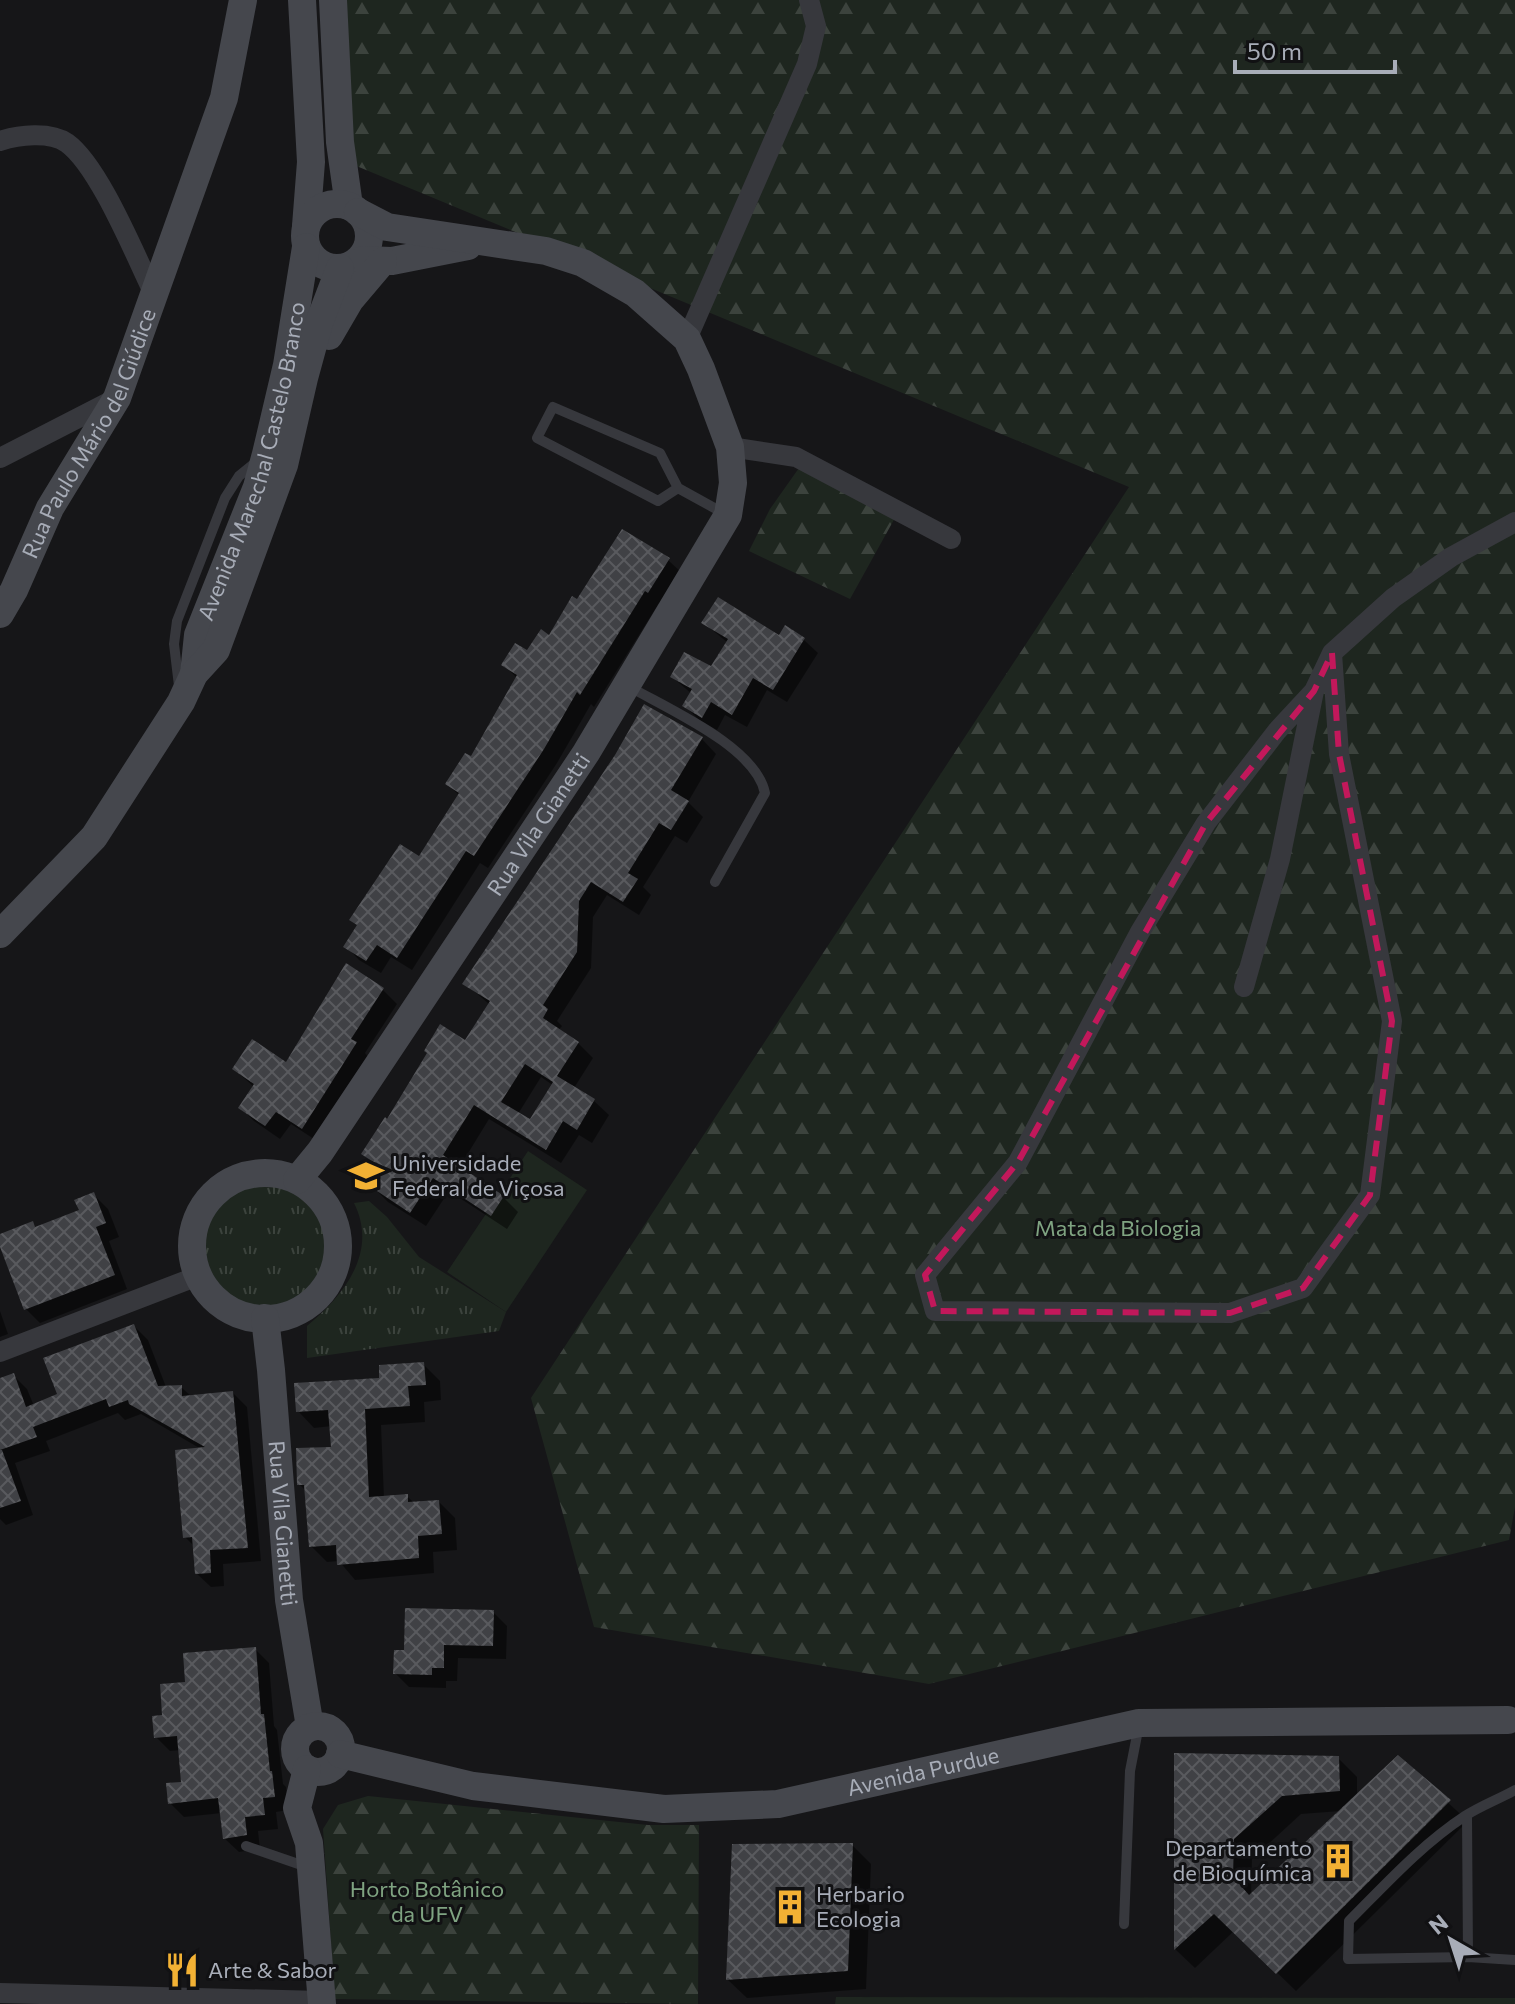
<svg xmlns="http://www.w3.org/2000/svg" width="1515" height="2004" viewBox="0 0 1515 2004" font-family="Commissioner,sans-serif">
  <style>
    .grass { fill: #1e261f }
    .forest { fill: url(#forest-firs) }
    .park { fill: url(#park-tufts) }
    .shadow { fill: #0007; fill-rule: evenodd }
    .building { fill: url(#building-cross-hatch); fill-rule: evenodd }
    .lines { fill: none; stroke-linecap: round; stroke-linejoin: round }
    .lane { stroke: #37383d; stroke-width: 10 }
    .street { stroke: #37383d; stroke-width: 20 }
    .secondary { stroke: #45474d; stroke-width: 28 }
    .marked { fill: none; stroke: #c2185b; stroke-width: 6; stroke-dasharray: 16 10; stroke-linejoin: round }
    .labels { text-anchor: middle; stroke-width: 6; stroke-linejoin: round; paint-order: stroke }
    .street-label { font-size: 22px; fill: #a8adb8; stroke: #111113 }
    .poi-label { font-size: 22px; fill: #a8adb8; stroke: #111113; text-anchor: start }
    .park-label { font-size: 22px; fill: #7fa381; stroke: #111113 }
  </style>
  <defs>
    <pattern id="forest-firs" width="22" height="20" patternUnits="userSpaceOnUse" patternTransform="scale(2)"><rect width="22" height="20" fill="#1e261f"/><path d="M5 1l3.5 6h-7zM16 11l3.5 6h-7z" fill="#3c433d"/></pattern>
    <pattern id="park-tufts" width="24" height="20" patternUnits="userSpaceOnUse" patternTransform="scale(2)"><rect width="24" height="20" fill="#1e261f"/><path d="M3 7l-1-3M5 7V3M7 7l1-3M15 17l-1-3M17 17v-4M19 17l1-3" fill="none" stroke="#3c433d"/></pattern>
    <pattern id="building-cross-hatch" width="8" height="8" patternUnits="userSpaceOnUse" patternTransform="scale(2)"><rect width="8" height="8" fill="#404145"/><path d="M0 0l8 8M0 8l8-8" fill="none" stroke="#595a5e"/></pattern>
  </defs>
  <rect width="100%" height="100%" fill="#161618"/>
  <path class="grass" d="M528 1151 587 1190 506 1312 447 1272Z
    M836 1997 1515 1998V2004H835Z"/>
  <path class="forest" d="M342 0H1515V1507L1509 1540 929 1684 594 1627 531 1398 1129 487 342 160Z
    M799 468 896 516 850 599 749 551 770 509Z
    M368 1796 648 1825H699L698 2004 335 1999 323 1829 338 1805Z"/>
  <path class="park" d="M204 1247a62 62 0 1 1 124 0a62 62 0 1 1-124 0Z
    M369 1201 387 1217 419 1257 506 1312 499 1331 307 1358V1326C343 1296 379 1253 354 1203Z"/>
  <path class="shadow" d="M668 560 682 573 662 605 659 603 594 707 591 704 557 763 488 868 480 863 412 970 391 957 381 973 359 960 346 946 359 927 351 920 419 859 460 796 447 784 471 759 517 678 503 664 550 638 578 602Z
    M704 623 780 638 804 640 818 653 787 702 767 690 747 727 725 715 717 730 699 720 685 706 692 694 672 677 712 669 728 643Z
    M702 739 716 754 688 802 703 817 687 843 675 836 643 887 651 895 639 915 607 895 593 917 591 968 557 1021 562 1026 558 1031 578 1043 593 1058 574 1088 594 1101 609 1115 592 1143 579 1135 561 1163 489 1119 459 1168 503 1197 518 1212 507 1229 449 1191 426 1226 388 1202 373 1187 384 1172 364 1153 388 1121 466 1042 490 1005 465 983ZM541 1077 554 1086 531 1122 518 1114Z
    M347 966 383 990 397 1004 365 1053 369 1058 317 1141 291 1124 280 1139 254 1121 240 1107 254 1087 234 1069 286 1065Z
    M94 1195 108 1209 119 1237 109 1241 127 1289 40 1323 26 1309 0 1236 32 1224 37 1229 81 1212Z
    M0 1311 8 1334 0 1337Z
    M134 1326 148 1340 166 1387H181L192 1397 233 1393 247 1407 261 1561 223 1564 224 1586 211 1587 196 1573 194 1546 185 1537 201 1449 141 1414 125 1420 118 1413 46 1441 50 1451 15 1463 33 1515 6 1525 0 1519V1380L13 1375 27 1389 34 1406 60 1396Z
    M424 1365 440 1381 441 1400 424 1402 425 1422 381 1425 384 1498 407 1496 415 1504 439 1502 455 1518 457 1550 433 1552 434 1573 355 1580 339 1561 327 1562 311 1546 307 1492 299 1484 333 1448 332 1426 314 1428 298 1411Z
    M493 1612 507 1626 506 1659 458 1658 457 1681H446V1688L409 1687 395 1673Z
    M255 1649 269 1663 274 1726 277 1730 283 1784 286 1787 288 1810 276 1812 278 1829 258 1831 260 1849 239 1852 224 1838 222 1813 184 1817 170 1803 184 1783 181 1750 170 1751 156 1737 164 1717 187 1684Z
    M1176 1755 1338 1758 1357 1777V1796L1398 1757 1468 1821 1296 1991 1234 1931 1195 1968 1176 1950ZM1341 1811 1251 1895 1252 1859 1301 1814Z
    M852 1845 871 1864 866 1989 747 1998 728 1980Z"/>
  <path class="building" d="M622 529 670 558 648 593 645 591 580 695 577 692 544 749 474 856 466 851 397 958 377 945 366 961 343 947 357 925 349 920 400 844 419 856 459 793 445 784 465 753 471 756 517 675 501 665 515 643 527 650 541 629 549 635 572 596 577 599Z
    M718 597 779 635 785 625 805 638 773 690 753 678 732 715 711 702 702 718 682 706 692 689 670 677 684 652 711 666 728 639 701 623Z
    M644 704 703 737 671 790 689 801 671 830 659 823 628 873 638 879 623 902 591 882 579 901 577 952 543 1005 548 1009 543 1018 579 1042 557 1076 595 1099 577 1130 563 1121 546 1150 474 1105 443 1155 504 1196 491 1216 433 1178 410 1213 371 1187 383 1168 361 1154 385 1117 387 1119 427 1053 424 1051 440 1024 465 1040 490 1001 462 984 615 755ZM525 1064 553 1082 530 1119 501 1102Z
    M346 963 384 988 351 1039 357 1042 302 1129 276 1112 265 1126 238 1108 254 1084 232 1069 252 1039 286 1062Z
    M94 1192 106 1223 96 1227 115 1275 24 1310 0 1247V1234L33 1221 35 1227 79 1210 74 1200Z
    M134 1324 158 1386 182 1385V1396L233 1391 248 1548 210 1550 211 1573 195 1574 192 1537 183 1538 175 1450 205 1447 129 1404 128 1400 109 1407 106 1399 33 1427 37 1437 0 1450V1378L14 1373 26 1407 57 1394 43 1358Z
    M424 1362 426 1385 408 1386 410 1406 365 1409 369 1497 408 1494V1502L439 1500 442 1534 418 1536 419 1558 337 1565 336 1545 309 1547 304 1485H297L296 1448 331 1447 328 1410 296 1412 294 1383 379 1378V1365Z
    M0 1450H2L21 1501 0 1508Z
    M405 1608 494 1610 493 1646 444 1645V1668H432V1675L393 1674 394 1650H404Z
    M256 1647 261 1714H264L270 1771H272L275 1797 263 1798 265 1815 245 1817 247 1835 223 1839 218 1798 168 1804 166 1783 181 1782 177 1736 154 1738 152 1716 162 1715 160 1684 185 1682 183 1653Z
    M1174 1753 1339 1756 1340 1791 1282 1796 1234 1839 1233 1877 1249 1895 1398 1755 1451 1800 1276 1974 1214 1914 1174 1950Z
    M853 1843 848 1971 726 1980 732 1844Z"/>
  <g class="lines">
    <path class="lane" d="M678 488 658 501 537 438 553 407 660 453 678 488 727 515
      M179 686 174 644 177 621 225 498 239 476 255 463
      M628 686C668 709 756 747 765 793L715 882
      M1515 1790C1499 1799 1480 1806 1465 1816 1421 1845 1386 1884 1349 1921L1348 1959 1468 1957 1515 1960
      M1467 1815 1468 1957
      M246 1846 310 1868
      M1124 1924 1130 1771 1139 1725"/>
    <path class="street" d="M0 141C18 135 50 131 67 143 99 166 135 255 154 294
      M687 339 807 64 816 26 809 0
      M730 447 796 457 951 539
      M0 458 117 398
      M1332 653 1339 754 1392 1021 1370 1195 1303 1288 1230 1313 935 1311 925 1275 1018 1162 1140 932 1206 823 1277 731 1314 691 1332 653 1393 598 1451 557 1515 522
      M1244 987 1280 859 1314 691
      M0 1352 198 1276
      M0 1993 321 2001"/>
    <g class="secondary">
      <path d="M302 0 311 162 306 226"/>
      <path d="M333 0 340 142 349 206"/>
      <circle cx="337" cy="236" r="32"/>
      <path d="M363 260 392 261 468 246"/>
      <path d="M329 336 350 300 383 261"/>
      <path id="s1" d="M0 614 14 590 50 508 117 398 224 98 243 0"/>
      <path id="s2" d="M194 674 198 635 257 487 266 454 287 365 306 247"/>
      <path d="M0 934 94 837 181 702 194 674 216 650 284 465 304 378 319 323 340 268"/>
      <circle cx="265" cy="1246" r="73"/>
      <path id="s3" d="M297 1180 320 1152 586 753 728 515 733 483 730 447 701 369 687 339 635 293 583 263 546 251 387 227 358 212"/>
      <path id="s4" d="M265 1318 271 1370 289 1600 310 1727"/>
      <circle cx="318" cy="1749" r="23"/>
      <path id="s5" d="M340 1754 473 1786 664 1809 778 1804 1139 1723 1508 1720"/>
      <path d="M307 1769 297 1808 309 1843 322 2004"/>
    </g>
  </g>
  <path class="marked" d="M1332 653 1339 754 1392 1021 1370 1195 1303 1288 1230 1313 935 1311 925 1275 1018 1162 1206 823 1314 691Z"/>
  <defs>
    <g id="university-bare" transform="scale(2.76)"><path d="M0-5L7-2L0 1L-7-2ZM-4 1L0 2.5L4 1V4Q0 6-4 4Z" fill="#f2b134" stroke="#111113" stroke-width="2.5" paint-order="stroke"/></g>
    <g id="building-bare" transform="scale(2.76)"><path d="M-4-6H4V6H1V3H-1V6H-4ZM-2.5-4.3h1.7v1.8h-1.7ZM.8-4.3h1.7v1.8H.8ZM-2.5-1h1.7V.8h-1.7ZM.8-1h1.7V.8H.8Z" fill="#f2b134" stroke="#111113" stroke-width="2.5" paint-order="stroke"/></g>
    <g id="restaurant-bare" transform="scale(2.76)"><path d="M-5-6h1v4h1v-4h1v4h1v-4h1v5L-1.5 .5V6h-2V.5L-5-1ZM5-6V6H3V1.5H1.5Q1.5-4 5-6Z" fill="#f2b134" stroke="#111113" stroke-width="2.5" paint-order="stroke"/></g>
  </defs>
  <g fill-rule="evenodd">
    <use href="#university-bare" x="366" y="1176"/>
    <use href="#building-bare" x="1338" y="1861"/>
    <use href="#building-bare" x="790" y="1907"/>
    <use href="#restaurant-bare" x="182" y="1970"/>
  </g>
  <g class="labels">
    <g class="street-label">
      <text dy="8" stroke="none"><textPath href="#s1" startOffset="202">Rua Paulo Mário del Giúdice</textPath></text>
      <text dy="8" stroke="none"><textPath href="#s2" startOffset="222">Avenida Marechal Castelo Branco</textPath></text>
      <text dy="8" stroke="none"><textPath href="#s3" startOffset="430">Rua Vila Gianetti</textPath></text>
      <text dy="8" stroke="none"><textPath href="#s4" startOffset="206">Rua Vila Gianetti</textPath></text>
      <text dy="8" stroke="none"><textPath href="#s5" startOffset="592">Avenida Purdue</textPath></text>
    </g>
    <g class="poi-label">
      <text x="392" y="1171">Universidade<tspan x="392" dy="25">Federal de Viçosa</tspan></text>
      <text x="1312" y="1856" text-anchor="end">Departamento<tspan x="1312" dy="25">de Bioquímica</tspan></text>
      <text x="816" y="1902">Herbario<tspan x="816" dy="25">Ecologia</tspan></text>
      <text x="208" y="1978">Arte &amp; Sabor</text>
    </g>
    <g class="park-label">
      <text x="1118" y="1236">Mata da Biologia</text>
      <text x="427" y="1897">Horto Botânico<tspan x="427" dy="25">da UFV</tspan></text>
    </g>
  </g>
  <g transform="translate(1451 1940) rotate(321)" stroke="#111113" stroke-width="6" paint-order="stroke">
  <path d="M0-6L14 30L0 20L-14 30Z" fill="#a8adb8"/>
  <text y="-12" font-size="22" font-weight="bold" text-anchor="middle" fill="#a8adb8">N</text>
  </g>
  <path d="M1235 60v12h160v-12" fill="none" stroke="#a8adb8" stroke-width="4"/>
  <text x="1247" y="60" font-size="24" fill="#a8adb8" stroke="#111113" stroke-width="6" paint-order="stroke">50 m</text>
</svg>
